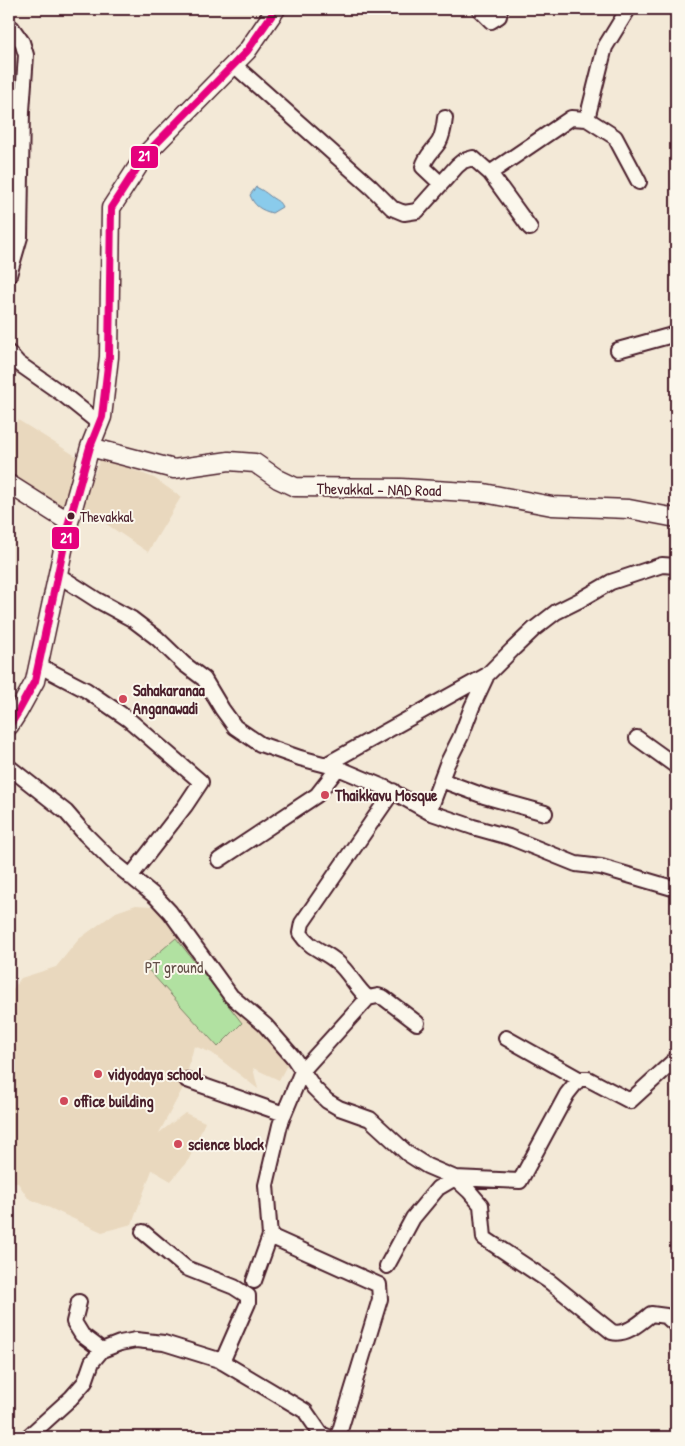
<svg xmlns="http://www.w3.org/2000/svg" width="685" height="1446" viewBox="0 0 685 1446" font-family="'Patrick Hand',sans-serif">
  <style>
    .built { fill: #e9d8be }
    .green { fill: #b1e1a1; stroke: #7e8066 }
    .water { fill: #8acbeb; stroke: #70869e }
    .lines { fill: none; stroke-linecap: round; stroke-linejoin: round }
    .minor-casing { stroke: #4a1f2b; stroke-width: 18 }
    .major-casing { stroke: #4a1f2b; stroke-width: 21 }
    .minor { stroke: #fbf7ec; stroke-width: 14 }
    .major { stroke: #fbf7ec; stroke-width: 18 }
    .bus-1-casing { stroke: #fbf7ec; stroke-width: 11 }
    .bus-1 { stroke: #e5007d; stroke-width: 8 }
    .bus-dot { fill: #4a1f2b; stroke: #fbf7ec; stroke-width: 2 }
    .poi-dot { fill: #d1495b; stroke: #fbf7ec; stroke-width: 2 }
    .labels { text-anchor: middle; stroke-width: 4; stroke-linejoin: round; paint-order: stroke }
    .bus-label { font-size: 15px; fill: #4a1f2b; stroke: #fbf7ec; text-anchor: start }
    .street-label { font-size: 16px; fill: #4a1f2b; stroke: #fbf7ec }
    .poi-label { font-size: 16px; font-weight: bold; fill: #4a1f2b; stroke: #fbf7ec; text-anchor: start }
    .park-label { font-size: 16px; fill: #645048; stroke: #fbf7ec }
    .line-badge { stroke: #fbf7ec; stroke-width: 2 }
    .badge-label { font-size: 14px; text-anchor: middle; font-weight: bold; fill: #fff }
  </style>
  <rect width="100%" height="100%" fill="#f3e9d7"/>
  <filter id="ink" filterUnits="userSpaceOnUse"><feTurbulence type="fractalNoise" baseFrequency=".02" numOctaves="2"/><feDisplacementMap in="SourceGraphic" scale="10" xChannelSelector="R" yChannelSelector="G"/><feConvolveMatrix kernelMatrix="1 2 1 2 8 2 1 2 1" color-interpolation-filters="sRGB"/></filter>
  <g filter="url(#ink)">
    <path class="built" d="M18 420 79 458 62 511 9 479V435Z
      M101 457 154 478 181 497 148 552 81 507Z
      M136 905 151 906 185 934 277 1047 288 1063 279 1080 253 1068 258 1089 212 1053 194 1046 184 1086 159 1133 185 1113 205 1122 189 1159 171 1181 152 1170 132 1224 102 1232 28 1198 18 1183 9 1181V994L21 978 56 967 79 939 116 912Z"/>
    <path class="green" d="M176 938 242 1023 218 1047 144 965Z"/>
    <path class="water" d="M256 187C262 190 265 192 270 196 276 201 279 200 282 207L272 213C261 210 254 206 250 195Z"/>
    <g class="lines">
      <g class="minor-casing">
        <path id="minor" d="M479 9 491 21 499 16 500 9
          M9 26 12 28 22 42 26 55 22 111 20 237 9 275
          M233 64 371 187 392 208 404 213 417 211 457 166 463 161 473 158 490 173 530 228
          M587 119 615 137 639 182
          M490 173 571 118 587 119 605 47 627 11
          M441 184 423 167C425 157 433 151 439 142 443 135 444 127 445 118
          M618 350 676 334
          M9 353 18 363 65 396 100 424
          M58 575 97 600 132 619 157 638 184 664 204 679 222 709 235 727 260 744 300 758 338 768 388 789 429 812 473 827 509 837 576 864 601 867 676 889
          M38 665 86 690 128 719 201 782 185 806 130 877
          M637 738 676 766
          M327 764 487 675
          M9 767 66 812 85 834 112 861 156 897 170 912 231 996 265 1025 293 1057 314 1088 327 1101 339 1108 370 1119 408 1154 427 1166 455 1178 469 1191 481 1205 484 1238 550 1282 612 1332C626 1336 641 1322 651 1314L666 1316 676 1325
          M441 780 484 796 545 813
          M429 812 447 764 461 736 472 707 487 675 512 650 534 629 556 612 580 600 611 582 662 565 676 566
          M219 860 317 795 338 768
          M368 998C355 987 350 973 337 962 324 950 311 950 300 933L302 923 393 791
          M506 1038 579 1079
          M187 1080 284 1114
          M143 1232 186 1268 234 1287 248 1296V1303L222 1362
          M270 1236 379 1285 380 1299 338 1437
          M387 1266 413 1218 438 1188 455 1178 520 1181 567 1094 579 1079H588L630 1101 676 1059
          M254 1281 270 1236 266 1185 280 1125 284 1114 302 1071 368 998 378 996 384 998 417 1023
          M79 1302 74 1322 82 1335 102 1350
          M28 1437 71 1398 85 1382 92 1362 102 1350 120 1343 136 1340 164 1343 219 1360 305 1411 321 1434 328 1437"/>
      </g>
      <g class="major-casing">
        <path id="major" d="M90 447 174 469 229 461 255 463 278 479 295 487 401 488 484 493 552 506 629 509 676 518
          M9 484 69 522
          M9 726 18 712 35 681 69 522 90 447 102 417 109 357 111 208 146 154 247 51 276 9"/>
      </g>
      <use href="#minor" class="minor"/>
      <use href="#major" class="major"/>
      <g class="bus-1-casing">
        <path id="bus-1" d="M9 726 18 712 35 681 69 522 90 447 102 417 109 357 111 208 146 154 247 51 276 9"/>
      </g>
      <use href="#bus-1" class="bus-1"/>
    </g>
  </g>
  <circle class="bus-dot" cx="71" cy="516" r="4.5"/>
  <g class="poi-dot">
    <circle cx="123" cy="699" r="5"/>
    <circle cx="325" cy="795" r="5"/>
    <circle cx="98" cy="1074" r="5"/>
    <circle cx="64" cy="1101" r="5"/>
    <circle cx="178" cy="1144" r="5"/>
  </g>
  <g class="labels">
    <g class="bus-label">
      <text x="80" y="522">Thevakkal</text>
    </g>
    <g class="street-label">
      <text transform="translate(379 489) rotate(1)" y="6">Thevakkal - NAD Road</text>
    </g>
    <g class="poi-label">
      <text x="133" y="696">Sahakaranaa<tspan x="133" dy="18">Anganawadi</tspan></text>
      <text x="335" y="801">Thaikkavu Mosque</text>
      <text x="108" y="1080">vidyodaya school</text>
      <text x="74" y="1107">office building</text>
      <text x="188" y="1150">science block</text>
    </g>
    <g class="park-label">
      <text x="174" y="973">PT ground</text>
    </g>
  </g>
  <g class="line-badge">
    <rect x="130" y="145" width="29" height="24" rx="5" fill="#e5007d"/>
    <rect x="51" y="526" width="29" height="24" rx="5" fill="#e5007d"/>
  </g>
  <g class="badge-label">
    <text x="144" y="161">21</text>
    <text x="66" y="543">21</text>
  </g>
  <rect width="685" height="1446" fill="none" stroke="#fbf7ec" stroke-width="30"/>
  <rect x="15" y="15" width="655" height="1416" fill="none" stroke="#4a1f2b" stroke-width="2" filter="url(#ink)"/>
</svg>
